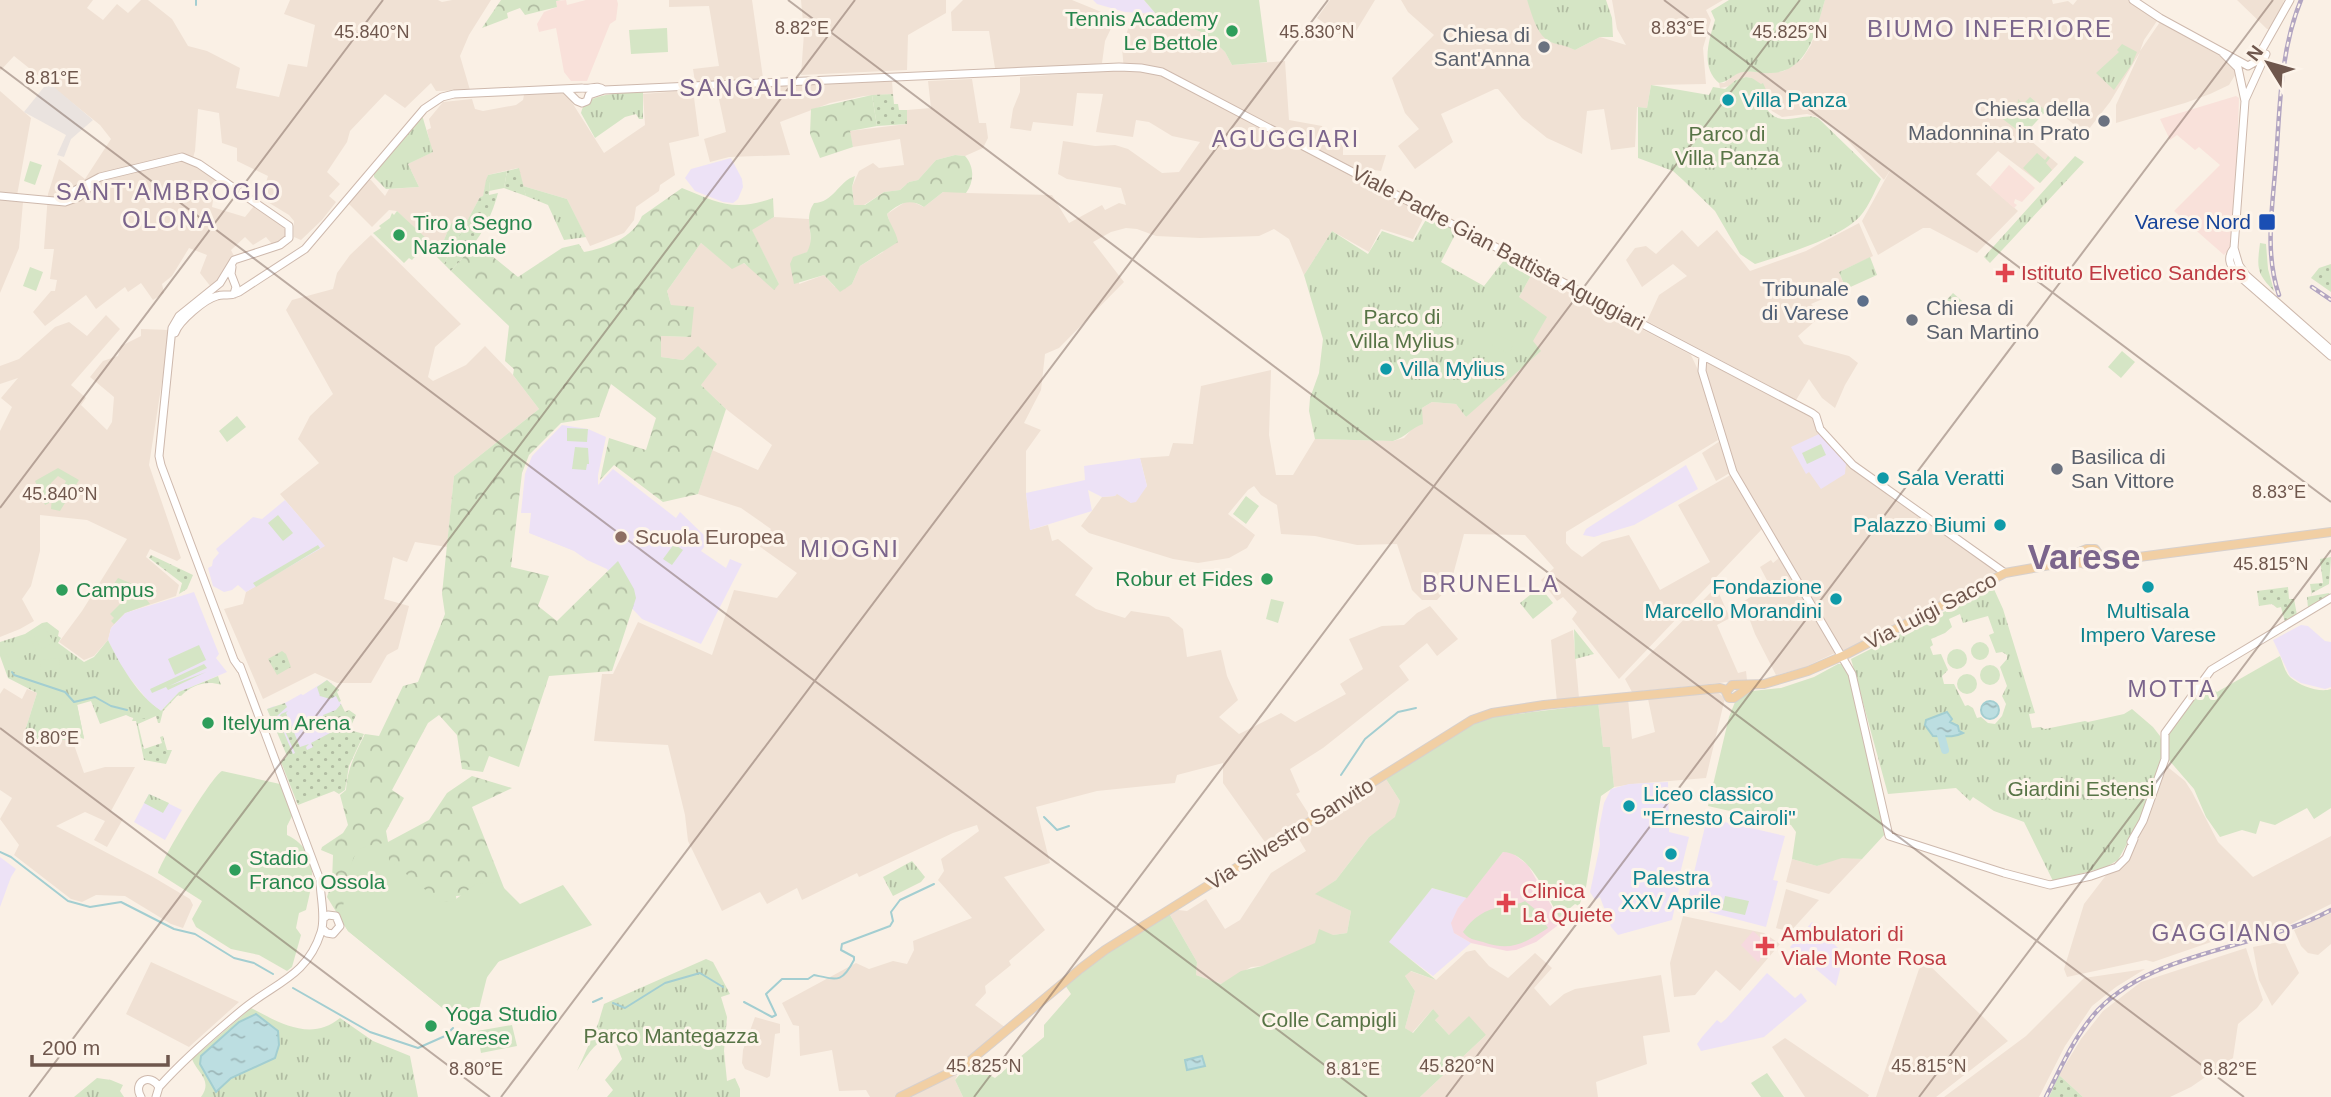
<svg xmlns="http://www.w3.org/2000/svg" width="2331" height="1097" viewBox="0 0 2331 1097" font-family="Helvetica,sans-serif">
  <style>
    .residential { fill: #f0e1d4 }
    .commercial { fill: #f9e1da }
    .industrial { fill: #eae3df }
    .education { fill: #ede2f6 }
    .medical { fill: #f6d9df }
    .grass { fill: url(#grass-dots) }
    .forest { fill: url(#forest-crowns) }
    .park { fill: url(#park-tufts); fill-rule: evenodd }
    .garden { fill: #d5e5c5 }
    .water { fill: url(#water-ripples); stroke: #a3ced1; stroke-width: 2 }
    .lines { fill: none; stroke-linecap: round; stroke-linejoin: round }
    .stream { stroke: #a3ced1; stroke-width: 2 }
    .river { stroke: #bcdee1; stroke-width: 8 }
    .secondary-casing { stroke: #ceb9ad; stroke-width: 9 }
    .primary-casing { stroke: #d7d0cd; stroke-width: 10 }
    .secondary { stroke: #fff; stroke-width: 7 }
    .primary { stroke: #f1cfa4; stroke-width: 8 }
    .rail-casing { stroke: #b2a5c1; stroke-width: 4.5 }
    .rail { stroke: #fdf4ea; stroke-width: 2; stroke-dasharray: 5; stroke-linecap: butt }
    .ticks { fill: none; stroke: #6f574d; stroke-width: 2; stroke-opacity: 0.45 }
    .leisure-dot { fill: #2e9e5b; stroke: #fdf4ea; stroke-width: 2.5 }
    .worship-dot { fill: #6b7280; stroke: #fdf4ea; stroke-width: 2.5 }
    .culture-dot { fill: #0f9aa8; stroke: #fdf4ea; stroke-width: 2.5 }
    .transit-dot { fill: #1a4fb4; stroke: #fdf4ea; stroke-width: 2.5 }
    .health-dot { fill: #e0444e; stroke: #fdf4ea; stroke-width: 2.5 }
    .service-dot { fill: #5c6f8a; stroke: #fdf4ea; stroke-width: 2.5 }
    .education-dot { fill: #8d6e63; stroke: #fdf4ea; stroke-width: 2.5 }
    .labels { text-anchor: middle; stroke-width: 6; stroke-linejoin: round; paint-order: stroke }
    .leisure-label { font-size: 21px; fill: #27864d; stroke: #fdf4ea; text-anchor: start }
    .worship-label { font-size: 21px; fill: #5b616d; stroke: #fdf4ea; text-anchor: end }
    .culture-label { font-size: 21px; fill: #0d838f; stroke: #fdf4ea; text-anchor: start }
    .park-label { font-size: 21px; fill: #577446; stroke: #fdf4ea }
    .transit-label { font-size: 21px; fill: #164399; stroke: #fdf4ea; text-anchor: end }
    .street-label { font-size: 21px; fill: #6f574d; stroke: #fdf4ea }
    .health-label { font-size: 21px; fill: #be3a42; stroke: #fdf4ea; text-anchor: start }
    .service-label { font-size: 21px; fill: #4e5e75; stroke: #fdf4ea; text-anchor: end }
    .education-label { font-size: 21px; fill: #785e54; stroke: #fdf4ea; text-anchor: start }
    .neighbourhood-label { font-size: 23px; letter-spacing: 2px; fill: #7b658c; stroke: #fdf4ea }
    .quarter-label { font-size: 24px; letter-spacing: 2px; fill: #7b658c; stroke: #fdf4ea }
    .town-label { font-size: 35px; font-weight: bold; fill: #7b658c; stroke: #fdf4ea }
    .ticks-label { font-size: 18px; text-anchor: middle; fill: #6f574d; stroke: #fdf4ea; stroke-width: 6; stroke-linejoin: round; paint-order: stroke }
  </style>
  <defs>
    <pattern id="grass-dots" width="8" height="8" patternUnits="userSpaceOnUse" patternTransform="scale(1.75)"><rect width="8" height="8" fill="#d5e5c5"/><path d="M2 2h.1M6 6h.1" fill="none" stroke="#b1bca2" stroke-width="1.8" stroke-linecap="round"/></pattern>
    <pattern id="forest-crowns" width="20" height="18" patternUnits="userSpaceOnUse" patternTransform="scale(1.75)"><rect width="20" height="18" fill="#d5e5c5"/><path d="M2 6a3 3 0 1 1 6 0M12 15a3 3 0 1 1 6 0" fill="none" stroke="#b1bca2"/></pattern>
    <pattern id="park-tufts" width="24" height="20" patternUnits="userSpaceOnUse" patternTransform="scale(1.75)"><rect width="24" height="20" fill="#d5e5c5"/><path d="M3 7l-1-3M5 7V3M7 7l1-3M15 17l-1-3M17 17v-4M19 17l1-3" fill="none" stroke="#b1bca2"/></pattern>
    <pattern id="water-ripples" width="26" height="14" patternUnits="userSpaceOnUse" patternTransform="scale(1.75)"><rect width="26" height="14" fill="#bcdee1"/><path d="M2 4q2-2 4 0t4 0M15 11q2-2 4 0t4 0" fill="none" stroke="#9db7b9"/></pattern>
  </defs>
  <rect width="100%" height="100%" fill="#faf0e5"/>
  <path class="residential" d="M0 0H93L87 8 103 20 117 4 128 13 141 0H148L172 19 188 46 207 51 240 68 236 88 279 97 288 64 307 67 315 25 284 14 290 0H438L442 2 452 0H491L469 35 460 56 470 90 436 91 431 83 405 108 385 94 350 131 347 142 327 172 340 184 329 196 336 202 322 220 301 240 294 237V221L289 215 261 198 268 176 237 161V148L222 143 219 113 198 109 195 151 191 164 216 180 212 207 245 217 254 206 287 226 286 237 278 242 272 244 266 237 253 245 245 237 231 250 235 258 220 280 211 287 200 273 207 255 189 248 172 276 162 284 164 293 153 300 141 283 128 292 125 287 96 309 86 295 45 326 33 312 51 291H55L57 280 50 279 54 249H44L48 194 59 159 85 179 111 139 100 125 14 56 0 71Z
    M669 0H752L763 78 695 82 693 69 719 66 709 6 669 7Z
    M801 0H946V13L908 35 907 70 801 75 804 33Z
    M963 0H1072L1116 18 1105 41 1102 63 1080 66 995 68 989 31H952L951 12Z
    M1330 0H1375L1350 41 1317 18Z
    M1401 0H1527L1552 43H1562L1575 50 1600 37 1626 45 1617 29 1612 0H1723L1706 10 1711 20 1703 48 1706 84 1651 85 1647 108 1637 107 1635 147 1611 150 1604 109 1587 111 1582 154 1547 138 1522 118 1498 89H1495L1441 114 1453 142 1415 169 1398 146 1419 129 1405 113 1392 78 1434 35 1408 12Z
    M1825 0H2052L2053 4 2068 1 2073 5 2077 0H2129L2138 8 2159 18 2144 40 2140 51 2160 22 2234 64 2237 72 2229 85 2210 94 2185 103 2116 123V105L2140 52 2110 102 2085 134 2051 105 2024 135 2058 164 2040 183 1998 151 1976 174 2018 211 1977 253 1930 228H1923L1878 255 1862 221 1892 167 1884 180 1841 133 1818 117 1807 114 1782 117 1772 111 1763 99 1752 78 1746 77 1736 80 1730 86 1720 88 1719 83H1724L1737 73 1745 71 1771 73 1784 71 1802 59 1811 45Z
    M2237 0H2284L2274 30 2267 29Z
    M1133 13 1156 14 1206 34 1225 52 1232 65 1285 61 1289 120 1322 126 1327 142 1343 143V155H1386L1381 171 1366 169 1361 178 1426 213 1413 239 1381 229 1369 252 1332 231 1304 275 1289 239 1274 229 1259 236 1200 238 1156 236 1137 229 1126 228 1111 232 1093 242 1124 282 1059 348 1045 354 1041 390 1024 423 1041 430 1026 451V493L1030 530 1048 525 1052 541 1058 539 1093 568 1075 595 1096 609 1125 618 1131 611 1169 617 1183 629 1187 657 1221 650 1227 676 1238 700 1219 717 1239 734 1281 713 1295 722 1346 694 1340 684 1363 669 1349 639 1382 626 1404 625 1417 613 1430 606 1458 639 1437 656 1427 643 1399 666 1409 680 1323 748 1290 769 1300 792 1296 794 1310 816 1267 845 1223 783V763L1177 775 1175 783 1097 791 1036 807 1050 863 1004 877 1045 930 1009 961 1011 965 985 986 986 993 975 1005 1006 1028 969 1059 952 1070 957 1076 955 1080 963 1097H870L866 1090 839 1091 832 1050 800 1056 799 1026 793 1025 782 1003 856 963 869 969 893 961 907 964 914 950 913 941 972 918 938 880 944 871 941 859 979 831 977 825 953 833 859 877 857 873 802 900 797 888 767 904 760 892 722 911 688 841 685 815 668 745 594 741 602 674H613L638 622 712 655 734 590 777 598 797 573 759 546 771 529 741 508 698 494 712 450 758 470 772 445 726 409 701 385 698 347 683 360 661 357V336L690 337 671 305 667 291 701 243 732 268 743 263 779 284 751 229 774 217 809 219 811 246 807 252 799 256V284L824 275 835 287 852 284 860 266 883 252 891 226 887 214 905 202 911 201 924 207 943 192 953 191 966 193 1052 195 1069 223 1102 205 1105 210 1119 203 1126 205 1121 188 1067 179 1058 174 1063 141 1095 146 1115 145 1128 149 1162 173 1179 172 1200 142 1172 136 1149 122 1136 120 1133 137 1096 132 1103 94 1077 93 1073 126 1033 122 1031 131 1010 128 1013 109 1020 92V77L1124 70 1122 48Z
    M972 79 979 123H986L988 138 983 148 965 156 955 155 936 160 918 180 909 182 900 190 884 192 864 205H854L852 187 859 171 873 163 879 168 904 165 900 139 853 147 849 131 907 124V110L931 108 928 81Z
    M892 81 893 94 864 96 830 103 780 122 790 155 729 157 710 162 704 139 726 132 717 90 798 84Z
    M693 90 699 136 669 143 675 175 660 185 659 191 636 207 634 220 624 233 590 246 567 199 523 186 518 168 488 175 483 196 480 197 463 229 451 223 437 257 423 244 427 240 397 211 389 210 372 227 348 203 367 180H371L385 196 389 189 419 187 408 164 432 152 427 130 431 128 429 119 443 102 472 99 475 109 483 111 516 105 523 100 524 95 566 93 604 153 645 125 643 94Z
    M0 91 31 118 16 201 23 202 19 248 0 293Z
    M1859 223 1873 256 1839 272 1846 289 1811 304 1822 315 1798 336 1804 344 1849 356 1858 363 1845 385 1835 408 1822 398 1809 379 1796 400 1647 321 1659 295 1687 276 1673 264 1642 287 1626 260 1635 248 1646 246 1656 254 1682 230 1698 247 1717 230 1750 271 1806 251Z
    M371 235 461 324 435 347 428 377 433 381 466 365 485 346 513 375 539 409 454 476 447 547 415 542 407 562 393 557 384 599 409 606 398 649 387 655 371 683H337L315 673 263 699 224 609 243 604 246 592 324 546 280 494 319 463 298 439 310 416 333 394 286 310 292 300 333 289 337 273 350 255Z
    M1533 272 1691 355 1698 370 1718 440 1566 532V543L1571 549 1582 557 1602 542 1629 535 1660 590 1710 562 1678 505 1732 474 1763 528 1619 679 1572 619 1577 612 1563 597 1557 601 1541 580 1554 568 1525 535 1464 534 1450 586 1437 600H1422L1412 590 1397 544 1357 545 1315 536 1281 534 1277 505 1261 495 1254 486 1248 490 1228 514 1255 535 1247 548 1229 558 1198 563 1173 559 1089 533 1081 526 1102 497 1115 496 1117 493 1131 503 1147 486 1140 458 1169 456 1173 443 1193 444 1201 386 1271 370 1269 435 1276 475H1293L1315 439 1393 441 1404 438 1414 427 1422 408 1432 402 1456 404 1466 417 1533 341 1519 297Z
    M106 315 120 329 71 385 86 398 81 405 107 430 112 422 114 397 90 377 103 361 118 356 121 346 141 336V329L170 330 149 465 181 558 177 561 150 549 146 557 179 585 176 596 125 613 111 628 108 640 94 656 84 660 59 642 82 611 127 539 87 520 40 515V551L31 586 22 599 34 621 20 629 0 637V431L12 407 1 398 18 378 0 384V366L19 359 55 327 69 322 87 336Z
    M1708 360 1814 416 1851 465 1999 570 1843 653 1733 471 1716 481 1702 453 1723 439 1703 368Z
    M1779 558 1832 644 1835 653 1803 668 1776 675 1755 634 1743 602 1769 584 1760 567 1771 560 1773 563Z
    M1716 587 1730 618 1717 625 1738 673 1746 671 1747 680 1632 692 1625 679Z
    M1573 630 1579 698 1557 702 1551 640Z
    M4 688 22 699 27 689 37 693 24 734 46 743 48 736 73 742 84 773 105 767H135L111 811 123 819 107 847 94 840 105 821 85 812 56 826 153 877 190 899 193 905 183 928 171 924 125 896 96 895 82 902 71 899 14 855 19 845 0 819 12 798 0 790V694Z
    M1714 690 1725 698 1706 778 1633 784 1614 787 1610 748 1603 747 1598 701 1628 699 1632 739 1655 732 1648 699Z
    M2164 764 2185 781 2192 792 2218 842 2253 877 2331 836V904L2291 924 2246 938 2243 931 2153 962 2146 960 2067 977 2064 969 2084 904 2107 874 2124 866 2145 823Z
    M1386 779 1400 801 1396 817 1369 837 1336 880 1316 894 1351 911 1347 933 1333 935 1287 957 1262 966 1251 967 1222 984 1196 975 1197 962 1170 915 1178 910 1187 911 1206 899 1225 929 1240 920 1271 873 1306 851 1297 836Z
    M1842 857 1862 859 1829 894 1786 882 1792 859 1817 866Z
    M1786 889 1819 900 1790 932 1776 928Z
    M2331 913V944L2318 955 2308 953 2301 946 2294 930Z
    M1683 916 1764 933 1780 944 1740 991 1716 970 1695 995 1674 997 1670 963Z
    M2284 941 2299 973 2272 1006 2259 980 2253 947Z
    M2246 948 2263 1000 2257 1008 2238 1024 2233 1058 2191 1087 2170 1097H2083L2059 1075 2081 1039 2103 1011 2141 982Z
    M1475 950 1489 966 1508 978 1535 953 1552 968 1534 988 1550 1006 1564 994 1575 989 1661 975 1670 1032 1643 1036 1647 1064 1596 1082 1598 1097H1420L1486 1035H1449L1435 1020 1433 1009 1412 1033 1405 1028 1415 991 1405 976 1410 971 1436 980 1466 952Z
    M151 962 239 1002 189 1047 126 1014Z
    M1927 963 2008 1041 1936 1097H1876L1919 969Z
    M2145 969 2116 987 2092 1006 2065 1046 2039 1097H1944L2026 1036 2084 978Z
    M755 1017 780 1024V1033L775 1034 770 1076 767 1078 745 1069 742 1063 743 1050Z
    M1785 1038 1869 1095 1868 1097H1805L1772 1047Z"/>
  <path class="commercial" d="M566 0 567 5 586 0H617L618 4 616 20 610 24 587 81H571L564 72 556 28 539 32 537 24 544 12 557 7 556 1Z
    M2236 96 2239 98 2237 157 2230 248 2224 255 2174 211 2220 165 2199 147 2195 150 2177 135 2170 140 2160 119Z
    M2009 165 2035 188 2022 202 2015 199 2014 203 2017 205 2014 208 1990 187Z"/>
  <path class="industrial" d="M48 82 93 120 71 139 64 157 57 155 66 135 24 112Z"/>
  <path class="education" d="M1093 0H1144L1156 14 1125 12 1097 4Z
    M731 158 742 179 743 187 738 199 733 203 723 202 695 191 685 178 691 169Z
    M562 425 588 429 606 437 598 475V485L613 469 676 518 680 512 709 540 701 551 726 568 730 559 742 564 701 644 642 619 627 603 607 569 587 560 574 551 529 533 531 513H521L525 474 532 456Z
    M1819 434 1846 463 1845 474 1821 489 1809 472 1806 474 1791 447Z
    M1140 458 1147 486 1136 502 1131 503 1117 494 1115 496 1102 497 1088 490 1092 511 1030 530 1026 493 1085 480 1084 466Z
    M1686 465 1698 489 1634 525 1594 537 1583 535 1586 529Z
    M285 500 325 546 246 592 238 585 232 590 224 592 213 586 208 568 212 566 213 560 219 553 216 549 253 517 262 519Z
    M194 592 219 654 216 658 227 672 179 692 161 711 149 702 120 666 108 640 111 628 125 613Z
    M2301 625 2308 626 2325 641 2331 642V687L2325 689 2301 683 2290 676 2273 640Z
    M327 680 332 684 353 731 289 759 267 709 274 706 276 708 301 694 303 695Z
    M1668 782 1669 832 1689 837 1677 886 1679 888 1672 920 1618 935 1611 927 1600 897 1595 900 1590 892 1600 845 1599 829 1604 803 1611 789 1629 784Z
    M149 794 182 810 165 840 134 822Z
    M1707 818 1785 836 1773 880 1778 881 1766 927 1686 906Z
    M0 857 16 869 11 877 0 907Z
    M1432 888 1467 898 1458 908 1454 933 1471 943 1433 976 1388 942Z
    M1812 922 1844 954 1836 986 1790 947Z
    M1767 973 1795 998 1801 993 1807 1001 1764 1037 1701 1051 1697 1044 1702 1037 1717 1020 1721 1023 1726 1019Z"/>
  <path class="medical" d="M1503 852H1511L1528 865 1558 917 1566 911 1570 916 1536 942 1516 950 1507 951 1471 943 1454 933 1451 923 1458 908Z
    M1753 931 1762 939 1766 935 1775 943 1758 962 1741 945Z"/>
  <path class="grass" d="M893 94 894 104H898L899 110H907V124L877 126 872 95Z
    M519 168 526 196 504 188 507 171Z
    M486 180 490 181 489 195 498 193C488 229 475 244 451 271L444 264 480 197 483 196Z
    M2331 264V292L2311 278 2319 268Z
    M1953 293 1977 314 1946 308 1942 305Z
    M151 555 193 575 187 589 179 594 182 583 149 558Z
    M2331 557 2329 584 2312 593V596L2329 593 2331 596 2308 608 2307 597 2312 596 2310 584 2323 583 2320 559Z
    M2288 587 2289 599H2294L2297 615 2285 622 2281 607 2277 608 2272 604 2259 606 2257 591Z
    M282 651 286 654 291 667 277 675 268 659Z
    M218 676 221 685C206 680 192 685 181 696L178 695 163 711 160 723H158L156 716 138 724 144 749 162 743 160 737 163 736 167 750H172L166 764 144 760 136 721H132L139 705 149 702 161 711 179 692Z
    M327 680 339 690 337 692 341 701 339 702 336 696 330 699 320 696 317 687Z
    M285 703 287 707 277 716 293 754 295 753 279 718 281 714 288 711 286 713 300 747 309 744 306 747 307 750 313 747 311 743 330 733 323 715 336 710 341 704 345 712 349 710 356 715 351 726 353 731 364 734 349 766 345 790 339 794 334 791 298 805 281 762 287 756 267 709Z
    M2059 1075 2083 1097H2049Z"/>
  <path class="forest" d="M501 0H561L556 1 557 7 525 15 520 8 507 13 508 18 482 28Z
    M872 95 877 126 850 131 853 147 820 158 810 134 811 109Z
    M955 155 965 156C975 167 974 182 966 193L943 192 924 207C909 198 900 203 887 214 890 225 896 231 898 242L860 266 852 284 840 292 824 275 794 284 790 264 793 257 807 252C817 235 802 221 814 203 833 203 839 181 855 176L852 187 854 205H865L884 192 900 190 909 182 918 180 936 160Z
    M507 171 504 188 489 191 490 182 486 180 488 175Z
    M682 188C719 203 734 212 773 198L774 217 752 230 779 284 774 290 744 263 732 269 701 243 667 291 671 305 694 307 691 337 661 336V357L683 360 698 346 717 364 701 385 726 409 698 494 663 502 614 465 600 480 609 438 646 450 656 418 611 384 599 417 561 423 529 455 522 473 511 567 549 576 538 606 557 621 618 561 634 589 636 598 612 671 549 676 519 767 489 756 483 772 462 769 457 735 439 715 428 723 392 790 404 798 386 831 388 842 429 820 447 793 472 776 512 788 472 807 506 893 456 896 464 948 502 957 456 1019 348 931 327 897 332 881 333 855 321 850 322 847 343 833 348 825 340 795 346 790C347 769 356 752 365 734L379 736 403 686 418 682 445 614 442 594 454 476 539 409 513 375 514 369 505 361 509 326 451 271 476 243 518 277 562 248 579 244 584 252C606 248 633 238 642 216Z"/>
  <path class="park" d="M1527 0H1606L1612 18 1613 37H1600L1575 50C1567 46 1561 45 1553 43 1537 38 1532 14 1527 0Z
    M1729 0H1825C1816 29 1809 72 1771 73 1761 74 1752 70 1743 72 1734 73 1729 82 1719 83 1700 67 1709 40 1715 20L1711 11Z
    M2122 44 2137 52 2132 64 2114 90 2096 73 2119 52 2117 50Z
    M1746 77 1752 78 1761 84 1763 83 1767 92 1764 105C1780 132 1798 111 1818 118L1881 179C1874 192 1867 212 1855 221 1833 240 1783 255 1755 264L1740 254 1715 211 1683 180 1673 171 1638 158V107L1647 108 1651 85 1709 95 1713 87 1725 89 1736 80Z
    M643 92V119H639L636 114 625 117 595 138 581 113C585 91 623 94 643 92Z
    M2030 97 2046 111 2024 135 2000 117 2002 113 2011 116 2017 111 2018 99 2023 104Z
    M422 115 433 152 408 164 419 187 386 189 374 177V172Z
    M2075 156 2084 162 1990 263 1984 257Z
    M523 186 567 199 586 237 564 240 548 205 526 196Z
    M1428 216 1457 231 1441 262 1484 286 1505 259 1533 272 1519 297 1547 317 1533 341 1541 351 1466 417 1456 404 1432 402 1422 408 1423 424C1411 428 1406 437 1393 441L1315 439 1309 411 1310 398 1319 373 1323 339 1304 275 1332 231 1368 254 1382 231 1413 242Z
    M2260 243 2266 244 2268 269 2274 291C2256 273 2257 268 2260 243Z
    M1870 257 1877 275 1846 289 1839 272Z
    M1540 587 1553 603 1533 619 1520 603Z
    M1993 587 2003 609 2035 713 2029 714 2032 728 2040 727 2045 729 2085 721 2088 722 2124 714 2132 709 2153 727 2160 736 2163 748 2162 760 2140 820 2118 860 2106 867 2053 881 2024 822 1994 811 1973 797 1970 801 1956 788 1888 794 1851 659ZM1960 614 1963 623 1988 616 1994 633 1989 635 1996 653 2002 652 2007 655V659L2000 667 2007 686 2002 696 2006 704 2002 716 1995 724 1988 723 1981 717 1977 718 1973 708 1968 705 1965 706 1954 684H1944L1942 676 1948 670 1941 654 1933 655 1930 647 1933 645 1931 639 1945 633 1952 627 1949 619Z
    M47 622 59 631 58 636 61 638 58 643 84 662 94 657 108 640C119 663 138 696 161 711 148 719 139 722 126 715L100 724 91 701 77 705 84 738 76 736 73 742 49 736 46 743 24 734 37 693 8 678 0 656V642L25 634 42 623Z
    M1574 629 1594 654 1575 659Z
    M149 794 169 803 163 813 144 803Z
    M912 861 925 877 921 882 893 896 883 877Z
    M706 959 713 962 730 994 721 997 727 1017 724 1051 727 1081 735 1078 740 1089V1097H607L613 1090 605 1080 622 1059 613 1036C595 1040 587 1056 577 1071L598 1024 604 1004Z
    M251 1008C280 1023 311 1042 340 1018L373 1041 410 1056 418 1097H201C213 1080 198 1074 192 1059Z
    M97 1078 111 1080 123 1085 120 1091 124 1097H74Z"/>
  <path class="garden" d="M1144 0H1259L1267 62 1232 65 1225 52 1206 34 1156 14Z
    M667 28 668 52 631 54 629 30Z
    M2037 153 2045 160 2048 156 2050 158 2046 163 2052 170 2040 183 2023 168Z
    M30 161 42 165 35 185 24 181Z
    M397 211 427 239 423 244 425 246 412 260 409 258 404 263 373 233 381 228 379 226 390 218 392 213 394 215Z
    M451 223 463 229 444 264 437 257Z
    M30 267 43 272 36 291 23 286Z
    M1492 332 1514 343 1509 354 1487 342Z
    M2122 351 2135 362 2121 378 2108 367Z
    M237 416 246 427 227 442 219 431Z
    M567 428 588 429 587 442 567 441Z
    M1821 444 1826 455 1807 464 1802 453Z
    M575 447 588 448 589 464H587L586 470 572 469Z
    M58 468 79 480 60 511 51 509 52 496 58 497 66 481 58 476 51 483 49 503 45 505 35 481Z
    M1246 496 1259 506 1246 524 1233 514Z
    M278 515 293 533 283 541 268 523Z
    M674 544 683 550 672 565 663 559Z
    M318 545 320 548 256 587 253 583Z
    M118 578 135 585 125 596 114 590 116 586 113 585Z
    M137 587 150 604 125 613 114 624 111 621 114 618 110 614Z
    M1271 599 1284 602 1278 623 1266 619Z
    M42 624 54 642 42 649 31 632Z
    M30 637 36 650 11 662 4 649Z
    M1971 651a9 9 0 1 1 18 0a9 9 0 1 1-18 0Z
    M199 645 206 660 175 675 168 659Z
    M1947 659a10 10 0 1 1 20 0a10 10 0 1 1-20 0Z
    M2280 656C2283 663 2285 673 2291 678 2300 686 2320 693 2331 689V808L2314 819 2307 808 2275 825 2260 821 2256 834 2242 830 2220 837 2206 817 2194 789 2168 759 2167 734 2207 682 2217 692Z
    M59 658 60 669 41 671 40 660Z
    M204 664 207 668 169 686 206 672 168 690 166 687 152 693 150 689Z
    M1838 664H1842L1850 675 1885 834 1862 859 1842 858 1817 866 1792 859 1796 832 1791 825 1708 806 1729 717 1735 702 1752 691 1781 688 1814 677Z
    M1980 675a10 10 0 1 1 20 0a10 10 0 1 1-20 0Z
    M1957 684a10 10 0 1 1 20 0a10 10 0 1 1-20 0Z
    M63 700 77 704 84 739 76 736 73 742 48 736Z
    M1598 701 1603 747H1610L1614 787 1601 796 1586 887 1579 906 1575 904 1559 917C1547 897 1531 853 1503 852L1467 898 1432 888 1389 942 1436 980 1411 971 1405 976 1415 991 1405 1028 1413 1033 1433 1009 1439 1016 1435 1020 1449 1035 1469 1016 1486 1035 1420 1097H963L955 1080 961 1073 968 1076 983 1068 984 1072 995 1078 1044 1037V1025L1071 994 1065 985 1095 959 1167 914 1170 915 1197 962 1196 975 1221 984 1241 971 1262 966 1315 943 1319 929 1333 935 1347 933 1351 911 1315 894 1336 880 1369 837 1395 817 1400 801 1386 779 1472 724 1492 717 1591 705Z
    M222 771 280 784 292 816 287 826V835C321 852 313 880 306 910L299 913 296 928 301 935 292 967 287 971 259 955 231 949 196 927 192 919 202 901 158 873C162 859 211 777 222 771Z
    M388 842 389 860 439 901 452 902 476 884 498 882 520 904 563 885 592 925 490 965 478 1013 456 1019 348 931 341 920C344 905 348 857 360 849 367 845 380 844 388 842Z
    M1725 896 1749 901 1745 915 1722 910Z
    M1525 901 1536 910 1548 928C1524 943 1512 952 1483 942 1475 940 1468 939 1463 932 1473 917 1485 910 1502 906 1510 903 1516 906 1525 901Z
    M512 1025 517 1046 481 1053 477 1031Z
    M1767 1073 1784 1097H1761L1751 1083Z"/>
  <path class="water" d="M1981 710a9 9 0 1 1 18 0a9 9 0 1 1-18 0Z
    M1947 712 1952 719 1950 722 1958 726 1959 731 1963 733C1953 738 1944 736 1933 736L1925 725 1926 720Z
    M256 1014 278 1031 279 1045 275 1058 231 1078 216 1092 200 1064 201 1056 239 1022Z
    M1202 1056 1205 1066 1187 1070 1185 1060Z"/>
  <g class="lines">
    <path class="stream" d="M196 0V5
      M12 672 14 675 65 692 74 702 95 697 111 706 127 710
      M1341 775 1365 739 1398 712 1416 708
      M1044 817 1057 830 1069 826
      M0 852 11 857 68 901 90 907 121 902 174 929 195 934 234 958 254 963 273 974
      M293 988 370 1032 418 1048 445 1036 453 1028
      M593 1002 602 998
      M744 1002 772 1017 776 1015 766 994 782 979H808L814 975C838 980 842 983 854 960V957L841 950 842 944 890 926 893 921 891 912 900 900 934 884
      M613 1003 625 1008 665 983 700 973 723 987"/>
    <path class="river" d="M1941 735 1945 750"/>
    <g class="secondary-casing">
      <path id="secondary" d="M2133 0 2160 18 2248 66 2255 62 2290 0
        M2223 53 2238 68 2245 101 2234 248 2239 265 2246 275 2331 350
        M566 90 577 101 582 103 587 101 589 95 604 90 1119 67 1141 68 1162 72 1812 413 1816 416 1820 429 1853 465 2005 573
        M2245 100 2266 54
        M0 196 65 202 79 197 92 185
        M57 200 100 177 182 157 199 164 289 226V238L280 245 234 260 220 283 179 316 172 328 159 456 161 465 234 660 241 670
        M2234 248C2227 257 2229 264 2236 273L2331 356
        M232 267 231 274 236 287 234 294
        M175 333C179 321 205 299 217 296 226 293 227 298 239 292L305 249 424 109 442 97 454 94 582 88C590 90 597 84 604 90
        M1703 356 1702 371 1733 472 1852 674 1889 836 2004 873 2050 885 2091 876 2117 867 2126 858 2134 839
        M2131 842 2143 821 2165 759V733L2211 670 2331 598
        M323 929 327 933 333 934 340 926 336 916 328 915 324 918
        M159 1087C184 1059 213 1034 242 1010 274 983 307 977 321 932 326 917 320 896 320 880L240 666
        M141 1097C132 1082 150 1072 159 1087L156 1097"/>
    </g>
    <g class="primary-casing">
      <path id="primary" d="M2100 556 2108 561 2331 532
        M2076 561 2077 553 2087 549H2095L2100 556
        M1751 686 1734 698H1729L1726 692 1732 685 1764 684 1808 671 1845 655 2005 573 2073 561 2089 565 2096 562 2100 556
        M900 1097 965 1065 1080 969 1105 950 1472 720 1492 713 1544 705 1720 688 1727 690"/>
    </g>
    <use href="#secondary" class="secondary"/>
    <use href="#primary" class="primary"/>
    <g class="rail-casing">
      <path id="rail" d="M2312 287 2331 300
        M2279 295C2264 252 2273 204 2276 160 2280 107 2280 51 2301 0
        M2046 1097C2061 1067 2075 1035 2098 1010 2157 949 2258 950 2331 910"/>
    </g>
    <use href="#rail" class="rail"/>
  </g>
  <path class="ticks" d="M788 0 2244 1097M1664 0 2331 502M0 67 1367 1097M0 508 383 0M0 728 490 1097M29 1097 855 0M501 1097 1328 0M974 1097 1800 0M1446 1097 2273 0M1919 1097 2331 550"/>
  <g class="leisure-dot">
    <circle cx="1232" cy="31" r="7"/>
    <circle cx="399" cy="235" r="7"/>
    <circle cx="1267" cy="579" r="7"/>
    <circle cx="62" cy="590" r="7"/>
    <circle cx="208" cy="723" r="7"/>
    <circle cx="235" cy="870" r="7"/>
    <circle cx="431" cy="1026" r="7"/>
  </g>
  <g class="worship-dot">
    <circle cx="1544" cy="47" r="7"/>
    <circle cx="2104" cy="121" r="7"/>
    <circle cx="1912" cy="320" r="7"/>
    <circle cx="2057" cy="469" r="7"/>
  </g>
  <g class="culture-dot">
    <circle cx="1728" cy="100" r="7"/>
    <circle cx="1386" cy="369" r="7"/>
    <circle cx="1883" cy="478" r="7"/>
    <circle cx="2000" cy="525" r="7"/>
    <circle cx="2148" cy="587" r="7"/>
    <circle cx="1836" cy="599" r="7"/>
    <circle cx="1629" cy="806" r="7"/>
    <circle cx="1671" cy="854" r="7"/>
  </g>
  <rect class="transit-dot" x="2258" y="213" width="18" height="18" rx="3.5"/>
  <g class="health-dot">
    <path d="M2001.5 262.5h7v7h7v7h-7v7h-7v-7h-7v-7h7z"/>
    <path d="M1502.5 892.5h7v7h7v7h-7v7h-7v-7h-7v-7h7z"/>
    <path d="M1761.5 935.5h7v7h7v7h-7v7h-7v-7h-7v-7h7z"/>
  </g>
  <circle class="service-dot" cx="1863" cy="301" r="7"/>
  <circle class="education-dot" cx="621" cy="537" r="7"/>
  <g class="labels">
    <g class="leisure-label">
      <text x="1218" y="26" text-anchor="end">Tennis Academy<tspan x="1218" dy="24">Le Bettole</tspan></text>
      <text x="413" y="230">Tiro a Segno<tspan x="413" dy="24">Nazionale</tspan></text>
      <text x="1253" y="586" text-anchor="end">Robur et Fides</text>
      <text x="76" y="597">Campus</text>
      <text x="222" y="730">Itelyum Arena</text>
      <text x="249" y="865">Stadio<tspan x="249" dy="24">Franco Ossola</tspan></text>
      <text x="445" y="1021">Yoga Studio<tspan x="445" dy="24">Varese</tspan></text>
    </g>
    <g class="worship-label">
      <text x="1530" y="42">Chiesa di<tspan x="1530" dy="24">Sant'Anna</tspan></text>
      <text x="2090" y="116">Chiesa della<tspan x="2090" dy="24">Madonnina in Prato</tspan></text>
      <text x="1926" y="315" text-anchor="start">Chiesa di<tspan x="1926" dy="24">San Martino</tspan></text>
      <text x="2071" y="464" text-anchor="start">Basilica di<tspan x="2071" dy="24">San Vittore</tspan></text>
    </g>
    <g class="culture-label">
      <text x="1742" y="107">Villa Panza</text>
      <text x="1400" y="376">Villa Mylius</text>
      <text x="1897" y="485">Sala Veratti</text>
      <text x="1986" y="532" text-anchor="end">Palazzo Biumi</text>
      <text x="1822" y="594" text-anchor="end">Fondazione<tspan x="1822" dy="24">Marcello Morandini</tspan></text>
      <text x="2148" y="618" text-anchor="middle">Multisala<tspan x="2148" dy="24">Impero Varese</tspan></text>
      <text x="1643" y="801">Liceo classico<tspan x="1643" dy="24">"Ernesto Cairoli"</tspan></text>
      <text x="1671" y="885" text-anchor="middle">Palestra<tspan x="1671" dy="24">XXV Aprile</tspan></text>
    </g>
    <g class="park-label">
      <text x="1727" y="141">Parco di<tspan x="1727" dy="24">Villa Panza</tspan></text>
      <text x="1402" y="324">Parco di<tspan x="1402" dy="24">Villa Mylius</tspan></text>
      <text x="2081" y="796">Giardini Estensi</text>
      <text x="1329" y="1027">Colle Campigli</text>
      <text x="671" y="1043">Parco Mantegazza</text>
    </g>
    <g class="transit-label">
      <text x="2251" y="229">Varese Nord</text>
    </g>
    <g class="street-label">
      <text transform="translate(1498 248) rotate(28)" y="7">Viale Padre Gian Battista Aguggiari</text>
      <text transform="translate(1931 611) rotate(-27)" y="7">Via Luigi Sacco</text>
      <text transform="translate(1290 834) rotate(-32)" y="7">Via Silvestro Sanvito</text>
    </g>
    <g class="health-label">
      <text x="2021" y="280">Istituto Elvetico Sanders</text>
      <text x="1522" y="898">Clinica<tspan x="1522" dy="24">La Quiete</tspan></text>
      <text x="1781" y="941">Ambulatori di<tspan x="1781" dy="24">Viale Monte Rosa</tspan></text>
    </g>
    <g class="service-label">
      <text x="1849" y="296">Tribunale<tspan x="1849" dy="24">di Varese</tspan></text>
    </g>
    <g class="education-label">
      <text x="635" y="544">Scuola Europea</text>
    </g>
    <g class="neighbourhood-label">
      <text x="1286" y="147">AGUGGIARI</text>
      <text x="1491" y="592">BRUNELLA</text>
      <text x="2172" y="697">MOTTA</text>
      <text x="2222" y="941">GAGGIANO</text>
    </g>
    <g class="quarter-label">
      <text x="1990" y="37">BIUMO INFERIORE</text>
      <text x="752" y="96">SANGALLO</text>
      <text x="169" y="200">SANT'AMBROGIO<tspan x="169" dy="28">OLONA</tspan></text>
      <text x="850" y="557">MIOGNI</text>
    </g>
    <g class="town-label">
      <text x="2084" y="569">Varese</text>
    </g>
  </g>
  <g class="ticks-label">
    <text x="802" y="34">8.82°E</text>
    <text x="1678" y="34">8.83°E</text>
    <text x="372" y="38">45.840°N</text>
    <text x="1317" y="38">45.830°N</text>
    <text x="1790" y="38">45.825°N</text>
    <text x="52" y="84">8.81°E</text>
    <text x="2279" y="498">8.83°E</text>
    <text x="60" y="500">45.840°N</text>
    <text x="2271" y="570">45.815°N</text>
    <text x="52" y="744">8.80°E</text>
    <text x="984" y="1072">45.825°N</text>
    <text x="1457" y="1072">45.820°N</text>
    <text x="1929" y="1072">45.815°N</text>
    <text x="476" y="1075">8.80°E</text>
    <text x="1353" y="1075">8.81°E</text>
    <text x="2230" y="1075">8.82°E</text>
  </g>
  <g transform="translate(2268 63) rotate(307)" stroke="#fdf4ea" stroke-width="5" paint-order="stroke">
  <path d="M0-5L12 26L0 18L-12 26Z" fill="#6f574d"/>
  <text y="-10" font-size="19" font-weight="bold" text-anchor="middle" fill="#6f574d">N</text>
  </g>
  <path d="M32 1055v10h136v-10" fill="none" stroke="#6f574d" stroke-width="3.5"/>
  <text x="42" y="1055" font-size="21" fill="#6f574d" stroke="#fdf4ea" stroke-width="5" paint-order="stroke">200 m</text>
</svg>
